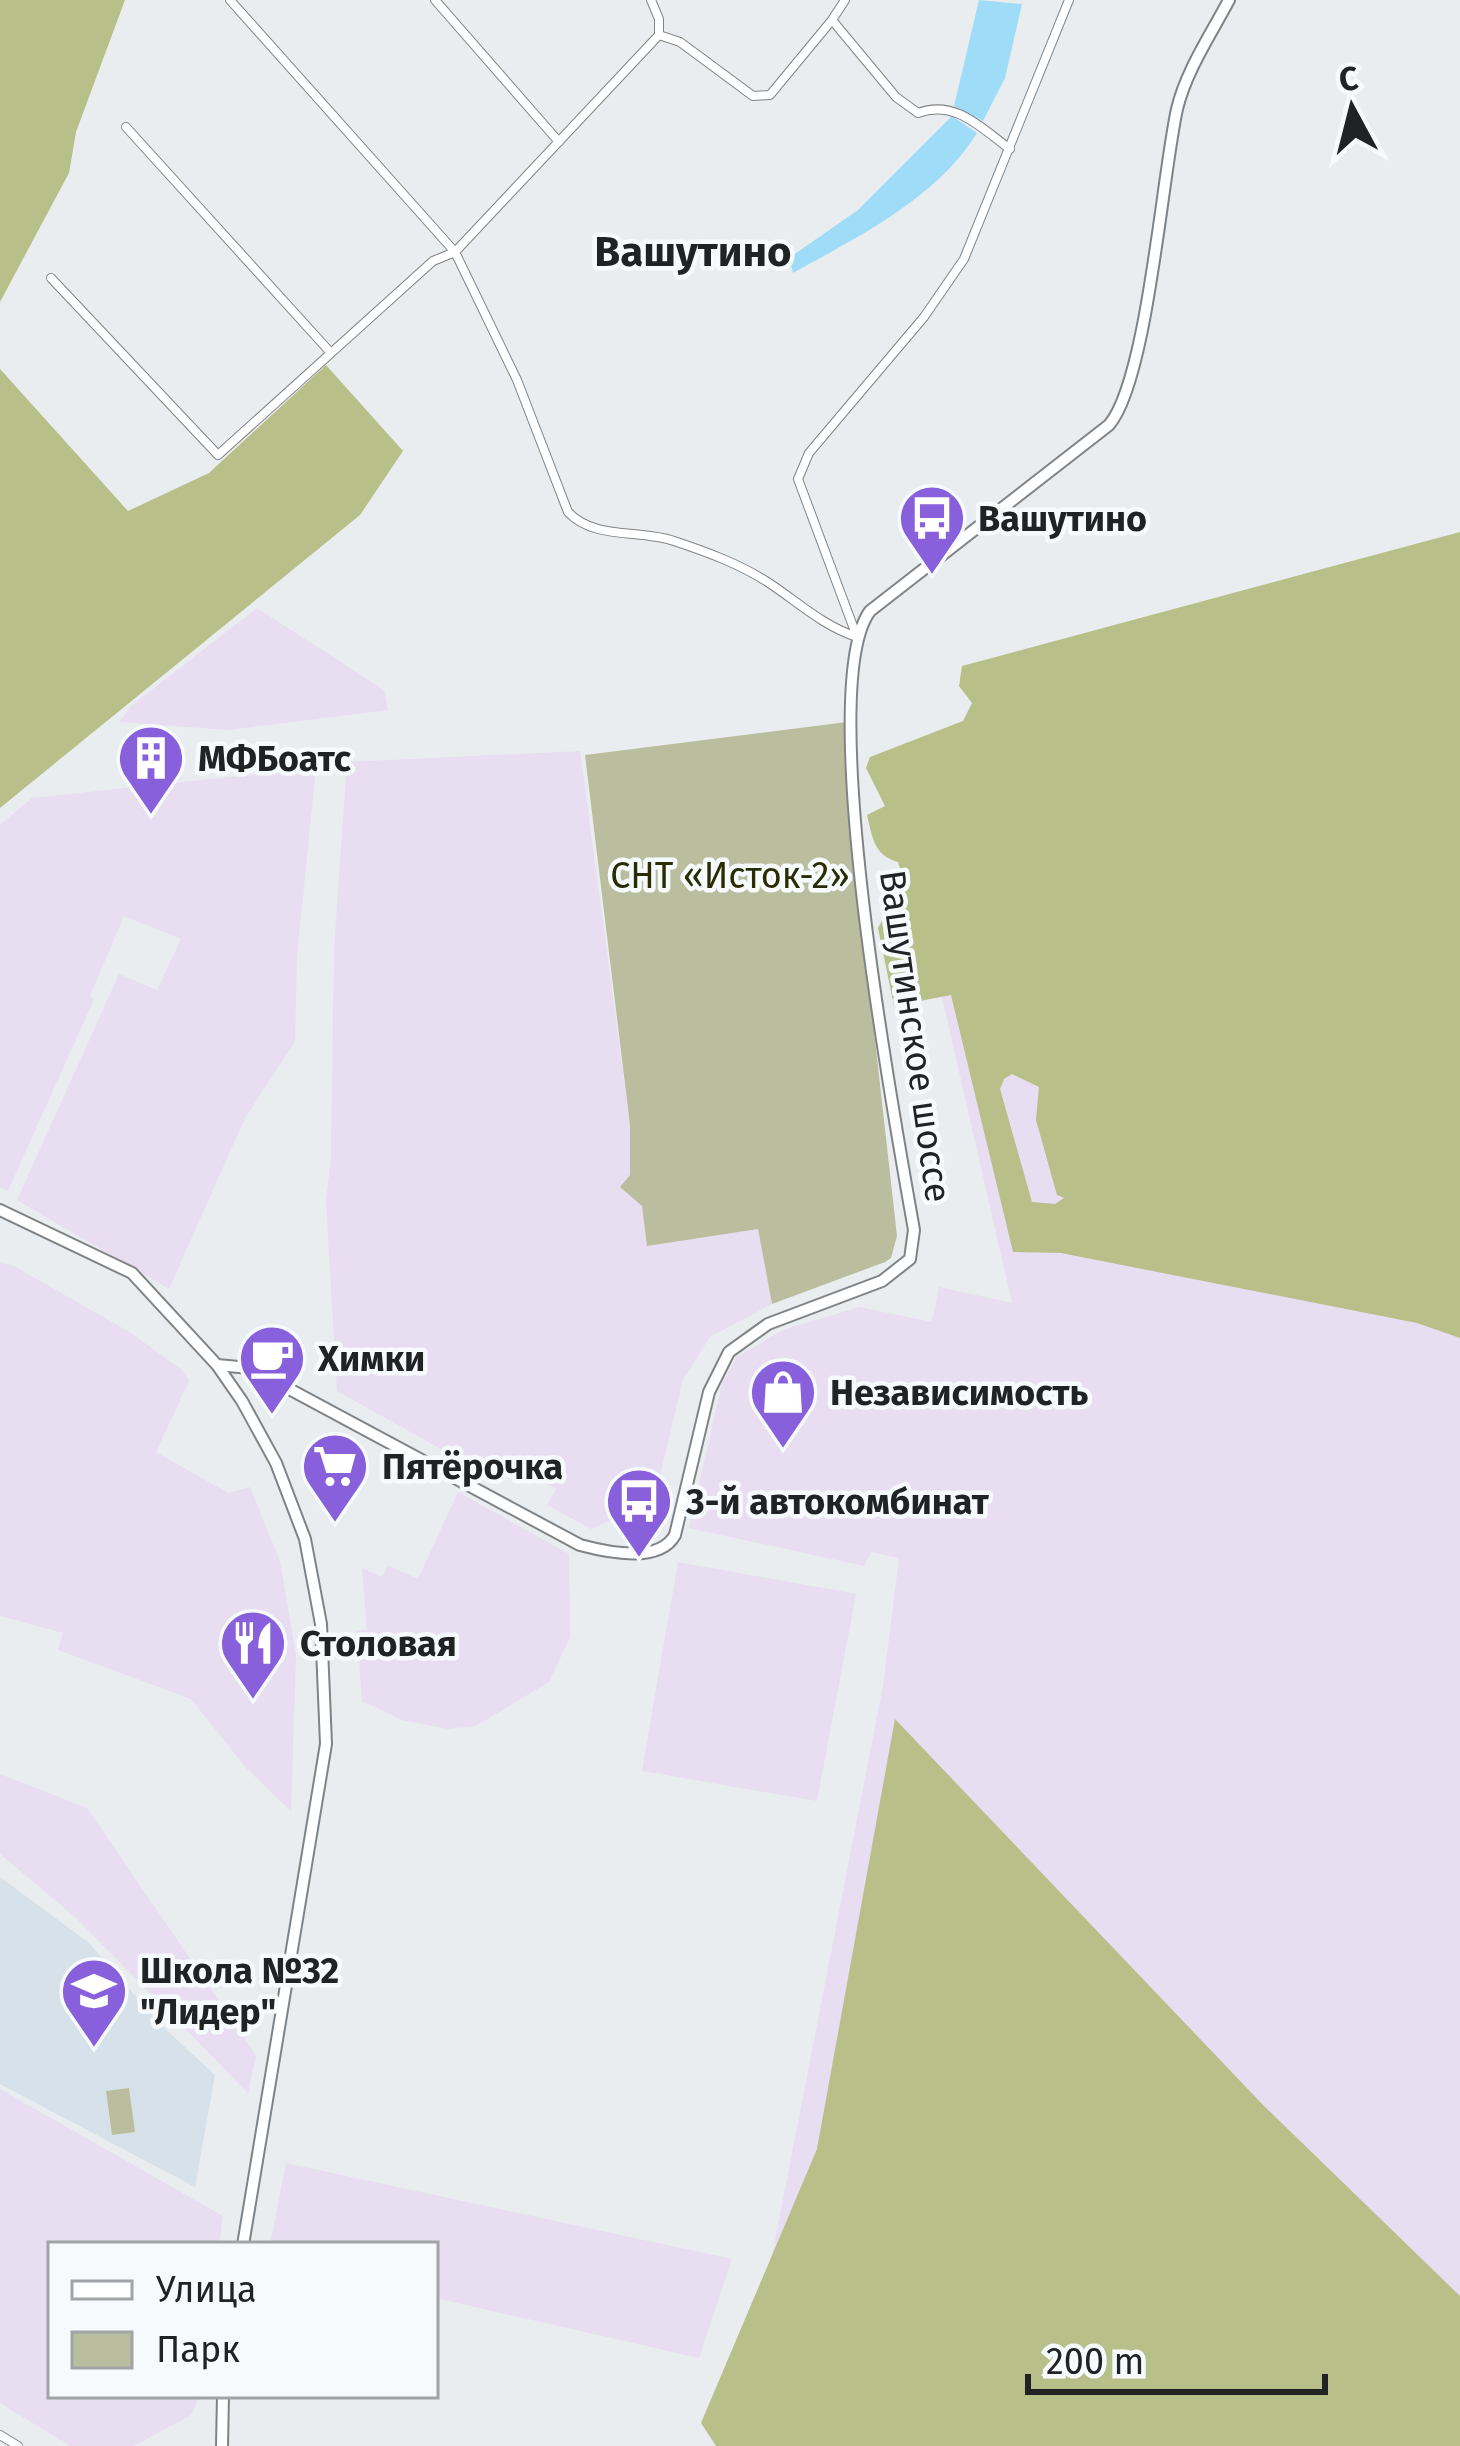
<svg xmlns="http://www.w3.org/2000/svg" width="1460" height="2446" viewBox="0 0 1460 2446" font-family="'Fira Sans',sans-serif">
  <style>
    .built { fill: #d6e1e9 }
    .industrial { fill: #e8ddf1 }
    .green { fill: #babe9e }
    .forest { fill: #b8bf88; fill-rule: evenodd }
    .water { fill: #9fdcf8 }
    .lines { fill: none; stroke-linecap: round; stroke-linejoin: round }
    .street-casing { stroke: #808386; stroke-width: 10 }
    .secondary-casing { stroke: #808386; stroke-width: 14 }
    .street { stroke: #fff; stroke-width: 8 }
    .secondary { stroke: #fff; stroke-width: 10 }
    .labels { text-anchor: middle; stroke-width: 9; stroke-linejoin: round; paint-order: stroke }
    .poi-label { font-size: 36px; font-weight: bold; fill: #202223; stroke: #f6fafd; text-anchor: start }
    .park-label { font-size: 36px; fill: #2a2d02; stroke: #f6fafd }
    .street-label { font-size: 36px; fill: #202223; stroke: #f6fafd }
    .quarter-label { font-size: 42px; font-weight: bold; fill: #202223; stroke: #f6fafd }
  </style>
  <rect width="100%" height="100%" fill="#e9edf0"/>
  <path class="built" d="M0 1877 89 1943 161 2025 215 2075 195 2187 0 2084Z"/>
  <path class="industrial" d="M1460 577V2446H735L883 1686 899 1558 871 1552 864 1566 689 1528 722 1384 737 1357 783 1330 859 1307 932 1322 939 1287 1012 1303 944 1006 876 759Z
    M257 608 384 690 388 710 229 730 119 722 131 706Z
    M580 751 630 1125V1175L642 1206 648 1245 758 1229 772 1304 710 1337 683 1379 654 1501 591 1529 547 1505 556 1489 503 1459 491 1477 337 1391 326 1201 331 1156 334 949 347 762Z
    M316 768 297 955 295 1042 245 1118 169 1289 17 1200 119 974 157 990 181 939 124 916 90 996 94 999 8 1191 0 1187V825L32 798Z
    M0 1263 12 1265 131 1333 181 1369 189 1381 156 1452 228 1493 250 1487 280 1561 296 1655 291 1811 247 1769 191 1699 58 1650 63 1633 0 1616Z
    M458 1492 569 1554 570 1637 549 1682 476 1726 448 1729 402 1720 362 1701 357 1631 367 1630 362 1568 382 1577 388 1565 418 1579Z
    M678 1562 856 1594 817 1801 642 1771Z
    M0 1774 87 1808 256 2055 248 2093 75 1917 0 1854Z
    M0 2089 223 2216 219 2245H51V2395H200L191 2415 134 2446H70L0 2403Z
    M286 2163 732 2259 699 2358 435 2298V2245H270Z"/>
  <path class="green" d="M847 722 864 942 897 1236 891 1258 885 1262 772 1304 758 1229 647 1246 642 1206 620 1187 630 1175V1125L585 755Z
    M129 2088 135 2132 112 2135 106 2091Z"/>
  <path class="forest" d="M0 0H125L76 132 69 173 0 302Z
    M326 365 403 451 360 515 0 808V369L128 511 209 473Z
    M1460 532V1338L1417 1323 1061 1253 1013 1252 951 995 894 1006 878 928 904 882 898 862C874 856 872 836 867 815L885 806 866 768 870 757 963 721 972 703 959 686 962 666ZM1012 1074 1039 1087 1036 1120 1057 1195 1064 1198 1055 1204 1032 1202 1000 1089 1004 1079Z
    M895 1719 1264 2106 1460 2296V2446H716L701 2423 817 2149Z"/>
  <path class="water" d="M979 0 1022 4 1005 78 983 121 954 106Z
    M952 116 977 133C937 198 858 237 793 273L789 258 858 210Z"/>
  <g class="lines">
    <g class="street-casing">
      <path id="street" d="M230 0 455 252 517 380 568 512C594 540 640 529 674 541 707 552 740 564 769 583 798 602 823 626 857 637L798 479 809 453 924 317 964 259 1069 0
        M435 0 559 142
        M832 20 845 0
        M659 35 680 42 753 96 770 95 832 20 896 97 918 113C955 99 981 128 1010 149
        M126 127 331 353
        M51 278 218 455 433 261 455 252 659 35V19L651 0
        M0 2435 18 2446"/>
    </g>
    <g class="secondary-casing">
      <path id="secondary" d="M0 1210 132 1273 217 1365 242 1401 276 1463 305 1539 321 1624 326 1744 243 2245
        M217 1365 250 1368 580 1545C606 1552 659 1564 675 1535L709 1392 729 1352 768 1324 882 1281 910 1259 914 1230C895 1122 814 687 870 611L1109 425C1147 381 1162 177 1177 109 1186 71 1211 34 1229 0
        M222 2446 223 2395"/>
    </g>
    <use href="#street" class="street"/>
    <use href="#secondary" class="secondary"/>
  </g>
  <defs>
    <g id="bus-pin" transform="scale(3.45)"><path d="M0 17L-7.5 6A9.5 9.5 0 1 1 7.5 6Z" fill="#8860db" stroke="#f6fafd"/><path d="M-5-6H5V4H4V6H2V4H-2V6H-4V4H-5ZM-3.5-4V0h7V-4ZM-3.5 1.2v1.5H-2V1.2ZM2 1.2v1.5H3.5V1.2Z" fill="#fff"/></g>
    <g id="building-pin" transform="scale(3.45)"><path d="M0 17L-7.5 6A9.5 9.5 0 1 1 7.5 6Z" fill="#8860db" stroke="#f6fafd"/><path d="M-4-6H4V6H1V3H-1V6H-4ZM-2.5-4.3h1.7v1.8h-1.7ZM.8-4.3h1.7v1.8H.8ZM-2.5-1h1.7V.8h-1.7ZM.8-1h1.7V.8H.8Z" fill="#fff"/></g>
    <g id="cafe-pin" transform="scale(3.45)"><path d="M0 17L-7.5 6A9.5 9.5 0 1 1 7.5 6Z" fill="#8860db" stroke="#f6fafd"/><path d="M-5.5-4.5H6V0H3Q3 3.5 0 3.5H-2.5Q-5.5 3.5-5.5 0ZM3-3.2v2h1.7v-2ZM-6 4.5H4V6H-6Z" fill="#fff"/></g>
    <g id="shop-pin" transform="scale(3.45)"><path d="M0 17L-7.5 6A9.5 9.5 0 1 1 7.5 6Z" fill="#8860db" stroke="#f6fafd"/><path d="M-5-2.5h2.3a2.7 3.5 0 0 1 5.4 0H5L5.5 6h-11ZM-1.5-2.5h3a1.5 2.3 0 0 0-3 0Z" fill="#fff"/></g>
    <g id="supermarket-pin" transform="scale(3.45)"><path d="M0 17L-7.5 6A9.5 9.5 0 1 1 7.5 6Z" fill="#8860db" stroke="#f6fafd"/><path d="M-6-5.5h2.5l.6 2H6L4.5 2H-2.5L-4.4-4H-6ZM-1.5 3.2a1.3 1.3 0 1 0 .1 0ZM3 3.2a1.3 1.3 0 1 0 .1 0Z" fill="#fff"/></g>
    <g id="restaurant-pin" transform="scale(3.45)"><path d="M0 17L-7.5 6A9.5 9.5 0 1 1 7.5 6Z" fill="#8860db" stroke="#f6fafd"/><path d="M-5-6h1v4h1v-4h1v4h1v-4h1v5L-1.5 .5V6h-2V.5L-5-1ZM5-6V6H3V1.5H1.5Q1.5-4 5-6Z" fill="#fff"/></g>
    <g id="school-pin" transform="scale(3.45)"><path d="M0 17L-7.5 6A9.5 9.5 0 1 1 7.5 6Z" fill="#8860db" stroke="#f6fafd"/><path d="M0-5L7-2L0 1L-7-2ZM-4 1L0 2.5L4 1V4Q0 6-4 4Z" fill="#fff"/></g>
  </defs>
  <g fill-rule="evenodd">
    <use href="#bus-pin" x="932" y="518"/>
    <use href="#building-pin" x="151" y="758"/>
    <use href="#cafe-pin" x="272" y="1358"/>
    <use href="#shop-pin" x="783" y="1392"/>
    <use href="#supermarket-pin" x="335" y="1466"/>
    <use href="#bus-pin" x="639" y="1501"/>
    <use href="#restaurant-pin" x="253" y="1643"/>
    <use href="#school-pin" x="94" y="1991"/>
  </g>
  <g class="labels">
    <g class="poi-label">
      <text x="978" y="531">Вашутино</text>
      <text x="198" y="771">МФБоатс</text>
      <text x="318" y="1371">Химки</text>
      <text x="830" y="1405">Независимость</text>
      <text x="382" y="1479">Пятёрочка</text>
      <text x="686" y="1514">3-й автокомбинат</text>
      <text x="300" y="1656">Столовая</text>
      <text x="140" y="1983">Школа №32<tspan x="140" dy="41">"Лидер"</tspan></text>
    </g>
    <g class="park-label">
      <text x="730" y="888">СНТ «Исток-2»</text>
    </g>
    <g class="street-label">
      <text transform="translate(916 1036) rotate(82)" y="13">Вашутинское шоссе</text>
    </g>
    <g class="quarter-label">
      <text x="693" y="266">Вашутино</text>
    </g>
  </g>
  <rect x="48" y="2242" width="390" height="156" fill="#f6fafd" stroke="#a0a4a6" stroke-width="3"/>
  <rect x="72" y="2281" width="60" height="18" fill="#ffffff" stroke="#a0a4a6" stroke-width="3"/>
  <text x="156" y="2302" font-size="36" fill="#202223">Улица</text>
  <rect x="72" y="2332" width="60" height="36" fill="#babe9e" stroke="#a0a4a6" stroke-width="3"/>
  <text x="156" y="2362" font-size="36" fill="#202223">Парк</text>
  <g transform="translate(1352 108) rotate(353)" stroke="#f6fafd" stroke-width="9" paint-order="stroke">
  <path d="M0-9L21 45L0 30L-21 45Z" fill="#202223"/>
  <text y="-18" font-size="33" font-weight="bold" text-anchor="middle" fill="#202223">С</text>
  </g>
  <path d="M1028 2374v18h297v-18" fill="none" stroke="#202223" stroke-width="6"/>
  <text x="1046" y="2374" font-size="36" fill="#202223" stroke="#f6fafd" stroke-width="9" paint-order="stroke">200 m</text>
</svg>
